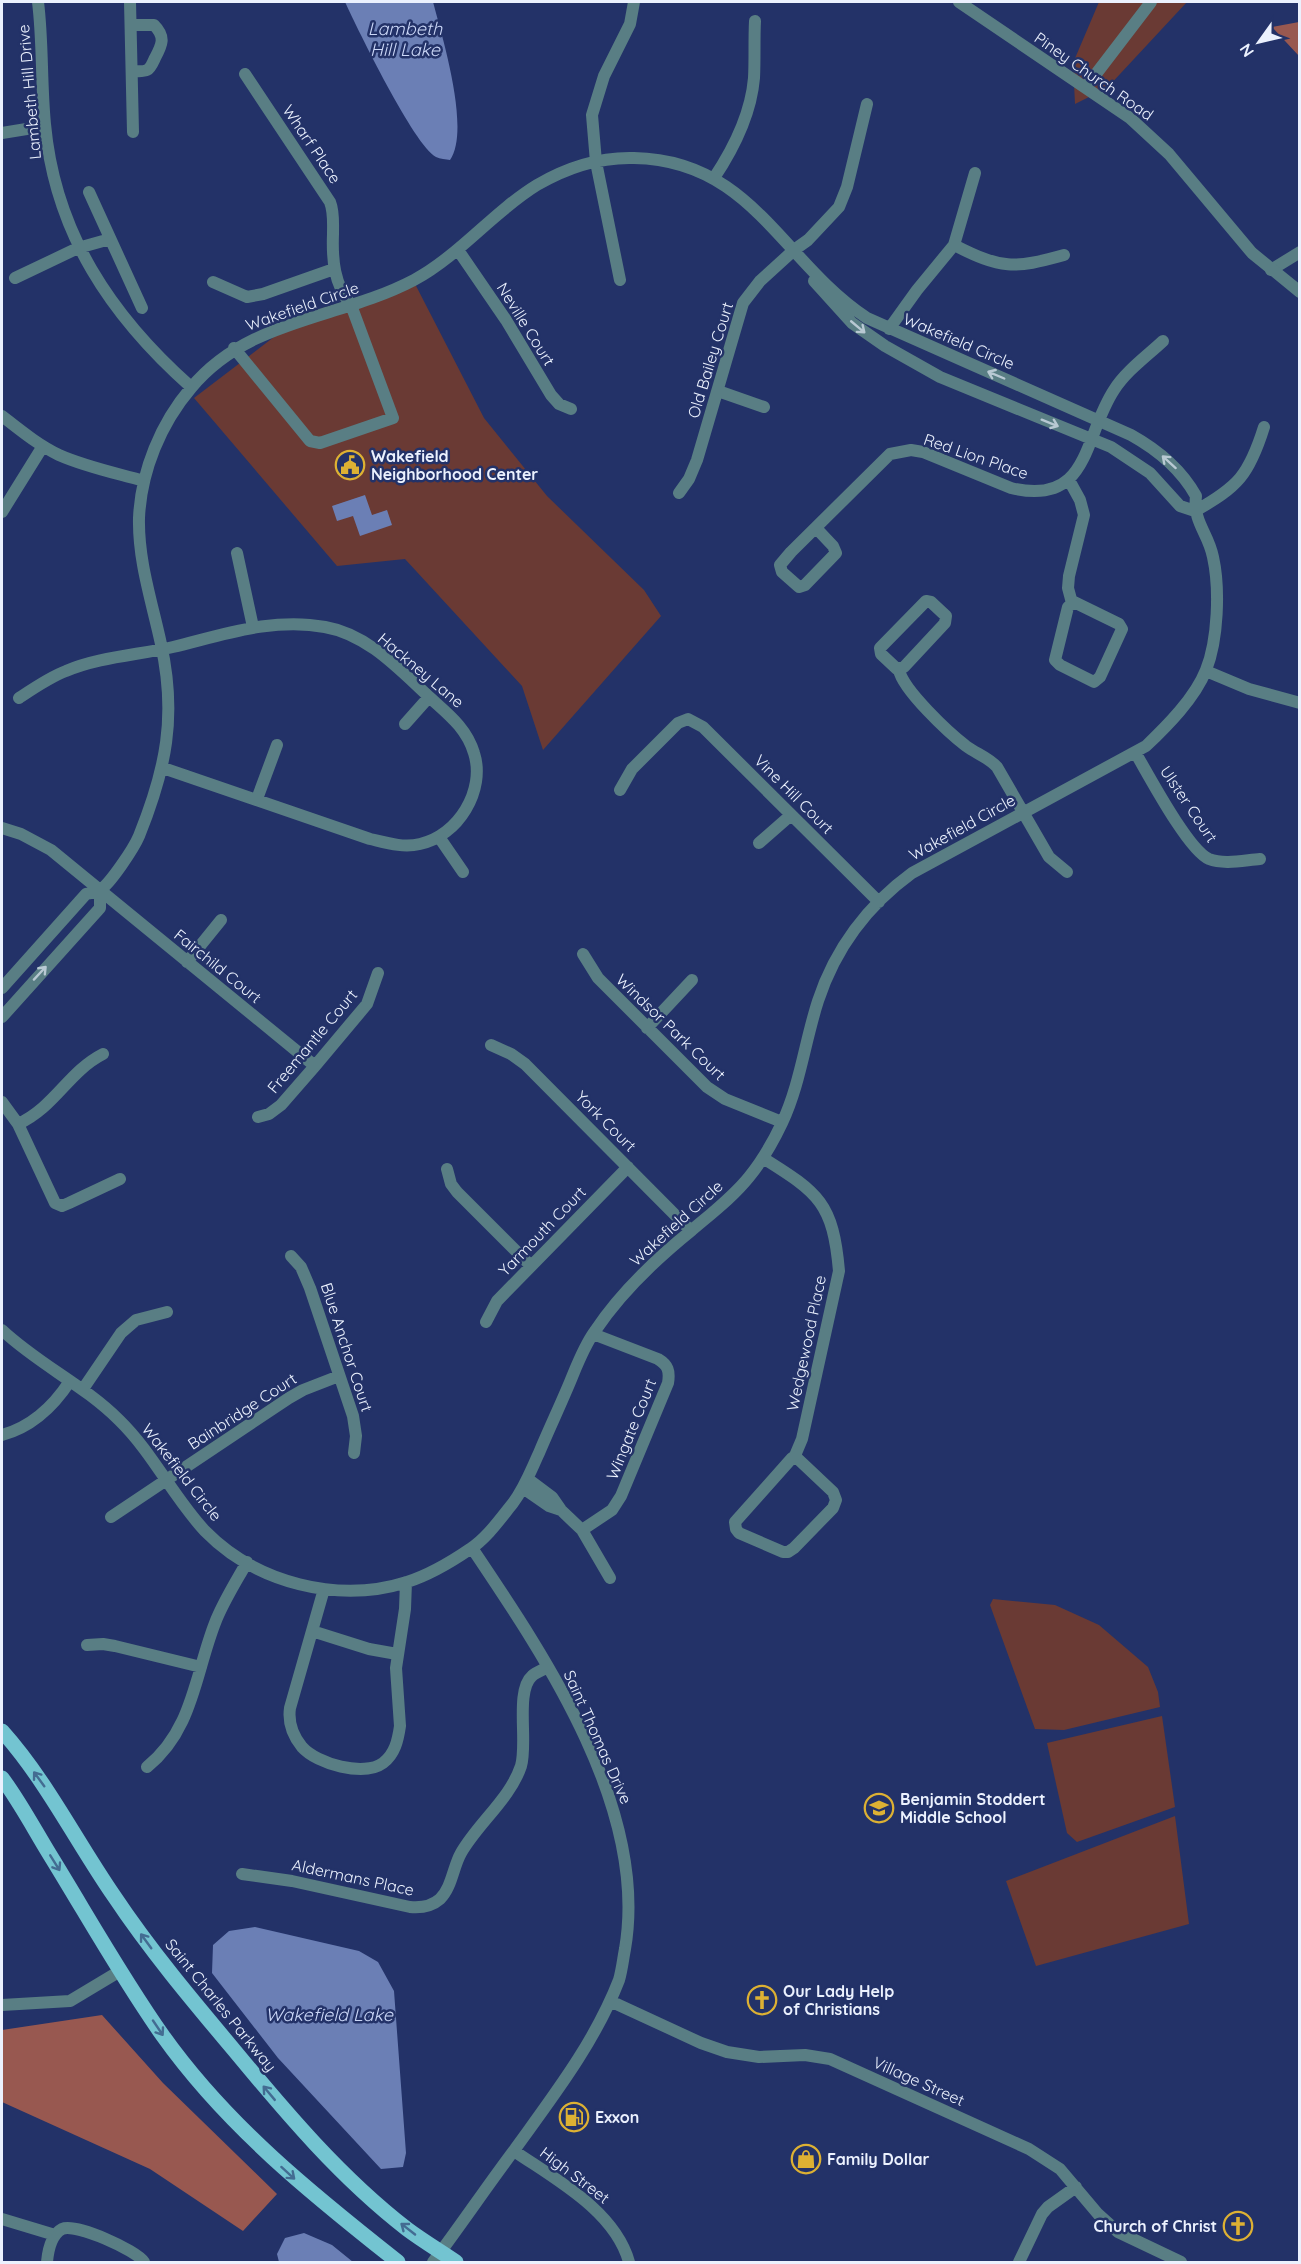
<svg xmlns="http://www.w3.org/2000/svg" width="1301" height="2264" viewBox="0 0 1301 2264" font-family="Quicksand,sans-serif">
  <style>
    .green { fill: #6a3a34 }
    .forest { fill: #985850 }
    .water { fill: #6b7fb5 }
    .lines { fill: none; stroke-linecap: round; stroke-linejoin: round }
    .minor { stroke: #597e84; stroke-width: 12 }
    .tertiary { stroke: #597e84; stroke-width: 12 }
    .primary { stroke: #73c4d1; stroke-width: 15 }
    .oneway { stroke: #b8c9d3 }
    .oneway2 { stroke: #436c92 }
    .labels { text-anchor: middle; stroke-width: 5; stroke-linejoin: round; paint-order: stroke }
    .street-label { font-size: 16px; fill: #ebf1fe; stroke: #233268 }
    .poi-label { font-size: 16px; font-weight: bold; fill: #ebf1fe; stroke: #233268; text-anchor: start }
    .water-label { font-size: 18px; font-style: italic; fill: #ccd8f8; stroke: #233268 }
  </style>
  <rect width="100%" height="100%" fill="#233268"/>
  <path class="green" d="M1099 2H1187L1107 88 1075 104 1073 63Z
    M413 280 484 418 547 496 644 590 661 616 543 750 522 686 405 559 337 566 194 398 304 314Z
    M993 1599 1055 1605 1099 1625 1148 1667 1158 1692 1160 1707 1064 1730 1035 1729 990 1605Z
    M1162 1716 1175 1807 1077 1842 1067 1833 1047 1743Z
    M1175 1816 1189 1924 1036 1966 1006 1881Z"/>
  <path class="forest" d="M1299 22H1300L1299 56 1272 27Z
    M102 2015 163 2083 277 2194 243 2231 150 2169 2 2102V2030Z"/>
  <path class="water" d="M345 2H433C442 36 471 130 450 160 446 159 440 159 436 157 414 145 358 30 345 2Z
    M365 495 372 515 387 510 392 525 360 536 353 516 337 521 332 506Z
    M255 1927 359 1951 378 1962 394 1991 406 2153 403 2167 381 2169 278 2058 212 1973 213 1945 229 1931Z
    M304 2233 332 2245 353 2262H279L277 2254 285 2238Z"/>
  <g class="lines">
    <path class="minor" d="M38 2C43 42 41 83 45 124 55 233 111 316 191 387
      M130 2 133 132
      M131 25H154C166 37 162 45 155 58 153 62 151 68 147 70 143 72 136 71 132 71
      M1086 87 1151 2
      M2 133 45 126
      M714 178C734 148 751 114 754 78 755 59 754 40 755 21
      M89 192 142 308
      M954 245C1001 269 1014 269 1064 255
      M458 250 506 320 551 395 559 404 571 409
      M1271 270 1300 252
      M15 278 78 248 110 239
      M620 280 596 162 592 115 604 76 630 24 634 2
      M814 281 852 323 885 346 940 377 1111 447 1150 473 1180 506 1195 511
      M213 282 247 297 263 294 334 269
      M889 329 917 290 954 245 975 173
      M234 348 310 441 320 443 393 418 351 305C334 284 332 260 333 234 333 223 334 212 330 202L245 74
      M718 391 764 407
      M2 416C20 430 38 445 59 455 86 467 116 473 144 481
      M1069 480 1080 500 1084 515 1069 576 1068 588 1072 603
      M679 493 689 479 697 460 743 303 760 281 794 250 808 240 839 207 847 187 867 104
      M1195 511C1238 487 1249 475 1264 427
      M2 512 43 446
      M816 528 833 546 836 553 805 585 799 587 782 572 780 565 791 552 890 454 911 450 923 452 1011 488C1090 507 1083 437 1114 390 1126 371 1147 356 1163 341
      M237 553 253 627
      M926 601 931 602 946 616 945 623 904 667 897 669 881 654 880 648Z
      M1074 602 1119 624 1122 629 1100 677 1094 682 1060 665 1055 660 1068 607Z
      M899 670C903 690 949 733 966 746 977 754 988 757 997 767L1049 857 1067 872
      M1206 671 1249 689 1300 703
      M19 698C34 688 50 677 66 671 99 657 138 655 173 647 223 635 273 617 325 627 366 634 397 667 426 694 445 712 466 726 474 753 486 790 458 836 420 844 403 848 387 843 370 839L163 768
      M405 724 429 697
      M1135 752C1148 774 1188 850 1209 859 1224 865 1245 860 1260 859
      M620 790 632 769 678 723 688 719 703 727 879 902
      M257 799 277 745
      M2 828 21 834 51 850 315 1066
      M439 837 463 872
      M759 843 791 815
      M583 954 598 978 707 1087 725 1099 782 1122
      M187 962 221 920
      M2 988 86 894C91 893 96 893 100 890 110 884 134 848 139 836 166 769 177 716 161 644 152 602 138 561 139 518 141 471 161 423 191 388 249 318 338 320 414 280 460 255 493 212 537 185 566 168 600 157 634 158 752 160 782 262 867 318L1131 435C1158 450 1181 469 1196 496 1193 523 1208 532 1213 557 1220 589 1218 640 1206 670 1195 698 1167 726 1146 746L912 873C868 905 835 949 818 1001 805 1041 800 1085 782 1123 773 1142 762 1161 749 1177 733 1197 712 1213 692 1230 656 1259 621 1292 595 1331 584 1346 577 1365 570 1382 560 1406 549 1429 539 1453 531 1470 525 1487 513 1503 500 1519 487 1538 470 1549 451 1562 429 1575 407 1582 338 1604 256 1583 205 1531 173 1497 153 1453 119 1420 84 1385 38 1364 2 1330
      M2 1017 100 908V890
      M647 1028 692 980
      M491 1045 511 1054 525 1064 691 1231
      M2 1102 18 1124 55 1203 62 1206 69 1203 120 1179
      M258 1117 269 1114 281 1105 315 1066 367 1004 378 973
      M18 1124C55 1107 68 1072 103 1054
      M763 1158C819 1193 833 1203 839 1271L802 1439 794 1458
      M447 1169 451 1184 457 1192 530 1265
      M291 1256 301 1267 310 1288 353 1416 356 1436 354 1453
      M486 1322 497 1301 628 1167
      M83 1389 121 1333 136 1320 167 1312
      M2 1435C32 1427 53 1407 70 1381
      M792 1458 798 1459 833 1492 836 1500 833 1508 794 1548 788 1552H783L739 1533 736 1529 735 1522Z
      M528 1479 552 1497 561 1510 582 1530 610 1578
      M523 1488 549 1506 561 1510
      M111 1517 289 1398 303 1390 339 1376
      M582 1530 612 1510 621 1496 668 1383C670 1371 668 1365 658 1359L593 1334
      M324 1589 290 1708C288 1722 293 1736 302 1747 317 1764 364 1777 383 1763 395 1754 398 1740 400 1726L396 1668 405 1609 406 1582
      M312 1631 369 1649 397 1654
      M87 1645 103 1644 115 1646 201 1667
      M147 1767C193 1730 195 1674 215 1623 223 1602 236 1582 247 1562
      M242 1874 292 1881 410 1907C421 1908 431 1907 440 1899 452 1887 453 1867 461 1853 478 1823 510 1799 521 1766 528 1743 515 1691 532 1676 536 1672 543 1670 548 1667
      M610 2001 701 2043 727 2052 759 2057 805 2055 830 2059 1029 2149 1060 2169 1098 2214 1118 2232 1181 2262
      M2 2005 70 2001 120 1971
      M514 2151C555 2179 615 2211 629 2262
      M2 2219 55 2235
      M47 2262C48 2251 51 2235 62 2229 76 2223 136 2250 144 2262
      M433 2262C461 2225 487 2186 515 2149 554 2095 595 2042 619 1980 622 1970 623 1959 625 1949 649 1810 546 1658 472 1548
      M1019 2262 1042 2214 1048 2207 1076 2187"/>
    <path class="tertiary" d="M959 2 1130 118 1169 154 1252 253 1300 292"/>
    <path class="primary" d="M2 1731C46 1780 76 1841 114 1896 150 1950 192 2000 234 2050 287 2114 341 2178 407 2229 423 2241 440 2251 456 2262
      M2 1778C20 1802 34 1829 50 1855 87 1915 122 1978 163 2036 227 2126 313 2195 398 2262"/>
  </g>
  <defs><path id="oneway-shaft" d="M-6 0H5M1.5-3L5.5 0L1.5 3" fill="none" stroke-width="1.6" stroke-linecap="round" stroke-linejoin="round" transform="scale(1.5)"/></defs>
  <g class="oneway">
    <use href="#oneway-shaft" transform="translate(858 327) rotate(40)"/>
    <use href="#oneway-shaft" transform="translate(996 375) rotate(-157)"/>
    <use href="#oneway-shaft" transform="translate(1050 423) rotate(22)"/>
    <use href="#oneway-shaft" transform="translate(1169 462) rotate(-138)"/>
    <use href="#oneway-shaft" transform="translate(40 973) rotate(-47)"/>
  </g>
  <g class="oneway2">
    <use href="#oneway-shaft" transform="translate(39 1779) rotate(-126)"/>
    <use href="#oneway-shaft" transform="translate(55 1863) rotate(58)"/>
    <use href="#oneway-shaft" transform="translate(146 1941) rotate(-126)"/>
    <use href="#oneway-shaft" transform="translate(158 2028) rotate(56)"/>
    <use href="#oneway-shaft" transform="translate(269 2093) rotate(-130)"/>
    <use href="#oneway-shaft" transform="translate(288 2173) rotate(42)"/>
    <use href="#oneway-shaft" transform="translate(408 2229) rotate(-142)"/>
  </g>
  <defs>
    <g id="civic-ring" transform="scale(1.5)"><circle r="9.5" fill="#233268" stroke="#ddb133" stroke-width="1.5"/><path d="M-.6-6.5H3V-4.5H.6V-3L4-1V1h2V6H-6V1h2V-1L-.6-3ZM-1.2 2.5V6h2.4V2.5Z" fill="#ddb133"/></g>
    <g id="school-ring" transform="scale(1.5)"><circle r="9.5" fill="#233268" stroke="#ddb133" stroke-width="1.5"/><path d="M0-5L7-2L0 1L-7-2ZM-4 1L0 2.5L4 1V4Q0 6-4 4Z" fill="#ddb133"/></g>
    <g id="church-ring" transform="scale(1.5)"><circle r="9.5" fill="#233268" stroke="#ddb133" stroke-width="1.5"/><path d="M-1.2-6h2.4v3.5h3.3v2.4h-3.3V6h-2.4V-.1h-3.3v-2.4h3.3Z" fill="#ddb133"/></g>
    <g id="fuel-ring" transform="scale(1.5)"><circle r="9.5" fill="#233268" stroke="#ddb133" stroke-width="1.5"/><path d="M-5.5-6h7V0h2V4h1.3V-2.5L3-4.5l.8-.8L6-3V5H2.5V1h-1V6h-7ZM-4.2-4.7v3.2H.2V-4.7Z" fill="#ddb133"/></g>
    <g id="shop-ring" transform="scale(1.5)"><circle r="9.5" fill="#233268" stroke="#ddb133" stroke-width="1.5"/><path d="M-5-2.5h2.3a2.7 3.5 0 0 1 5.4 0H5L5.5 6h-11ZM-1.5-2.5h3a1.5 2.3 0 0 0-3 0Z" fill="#ddb133"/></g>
  </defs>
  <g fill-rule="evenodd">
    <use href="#civic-ring" x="350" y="465"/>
    <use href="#school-ring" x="879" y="1808"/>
    <use href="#church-ring" x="762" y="2000"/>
    <use href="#fuel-ring" x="574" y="2117"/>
    <use href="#shop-ring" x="806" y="2159"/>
    <use href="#church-ring" x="1238" y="2226"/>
  </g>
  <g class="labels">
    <g class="street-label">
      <text transform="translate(1094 76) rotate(35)" y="6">Piney Church Road</text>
      <text transform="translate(29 92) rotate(-95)" y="6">Lambeth Hill Drive</text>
      <text transform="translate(312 144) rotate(56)" y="6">Wharf Place</text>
      <text transform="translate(302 306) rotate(-19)" y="6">Wakefield Circle</text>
      <text transform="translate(526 324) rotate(58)" y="6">Neville Court</text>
      <text transform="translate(959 341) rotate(23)" y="6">Wakefield Circle</text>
      <text transform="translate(710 360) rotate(-73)" y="6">Old Bailey Court</text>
      <text transform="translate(976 456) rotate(19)" y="6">Red Lion Place</text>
      <text transform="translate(421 670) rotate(40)" y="6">Hackney Lane</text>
      <text transform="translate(794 794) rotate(45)" y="6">Vine Hill Court</text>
      <text transform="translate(1189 804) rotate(56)" y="6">Ulster Court</text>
      <text transform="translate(962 827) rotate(-29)" y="6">Wakefield Circle</text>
      <text transform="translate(218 966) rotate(39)" y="6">Fairchild Court</text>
      <text transform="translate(671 1027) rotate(44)" y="6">Windsor Park Court</text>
      <text transform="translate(312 1041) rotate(-50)" y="6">Freemantle Court</text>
      <text transform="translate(606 1121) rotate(45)" y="6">York Court</text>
      <text transform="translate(676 1223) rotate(-42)" y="6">Wakefield Circle</text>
      <text transform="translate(542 1231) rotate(-46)" y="6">Yarmouth Court</text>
      <text transform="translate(806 1343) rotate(-78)" y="6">Wedgewood Place</text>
      <text transform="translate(347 1347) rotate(72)" y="6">Blue Anchor Court</text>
      <text transform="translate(242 1411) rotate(-33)" y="6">Bainbridge Court</text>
      <text transform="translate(631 1429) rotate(-68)" y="6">Wingate Court</text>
      <text transform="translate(182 1472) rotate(52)" y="6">Wakefield Circle</text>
      <text transform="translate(598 1737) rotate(66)" y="6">Saint Thomas Drive</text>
      <text transform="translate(353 1877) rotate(12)" y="6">Aldermans Place</text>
      <text transform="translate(221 2005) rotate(51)" y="6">Saint Charles Parkway</text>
      <text transform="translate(919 2081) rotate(24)" y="6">Village Street</text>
      <text transform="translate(575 2175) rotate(37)" y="6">High Street</text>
    </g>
    <g class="poi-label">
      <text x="371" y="462">Wakefield<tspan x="371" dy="18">Neighborhood Center</tspan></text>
      <text x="900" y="1805">Benjamin Stoddert<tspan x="900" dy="18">Middle School</tspan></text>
      <text x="783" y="1997">Our Lady Help<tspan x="783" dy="18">of Christians</tspan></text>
      <text x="595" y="2123">Exxon</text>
      <text x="827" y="2165">Family Dollar</text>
      <text x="1217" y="2232" text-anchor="end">Church of Christ</text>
    </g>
    <g class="water-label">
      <text x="405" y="35">Lambeth<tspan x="405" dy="21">Hill Lake</tspan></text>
      <text x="329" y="2021">Wakefield Lake</text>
    </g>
  </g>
  <rect width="1301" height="2264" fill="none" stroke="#ebf1fe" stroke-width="6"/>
  <g transform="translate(1259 42) rotate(236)" stroke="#233268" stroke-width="4.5" paint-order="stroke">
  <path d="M0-4.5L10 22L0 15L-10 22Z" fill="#ebf1fe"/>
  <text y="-9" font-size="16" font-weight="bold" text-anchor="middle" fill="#ebf1fe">N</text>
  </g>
</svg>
